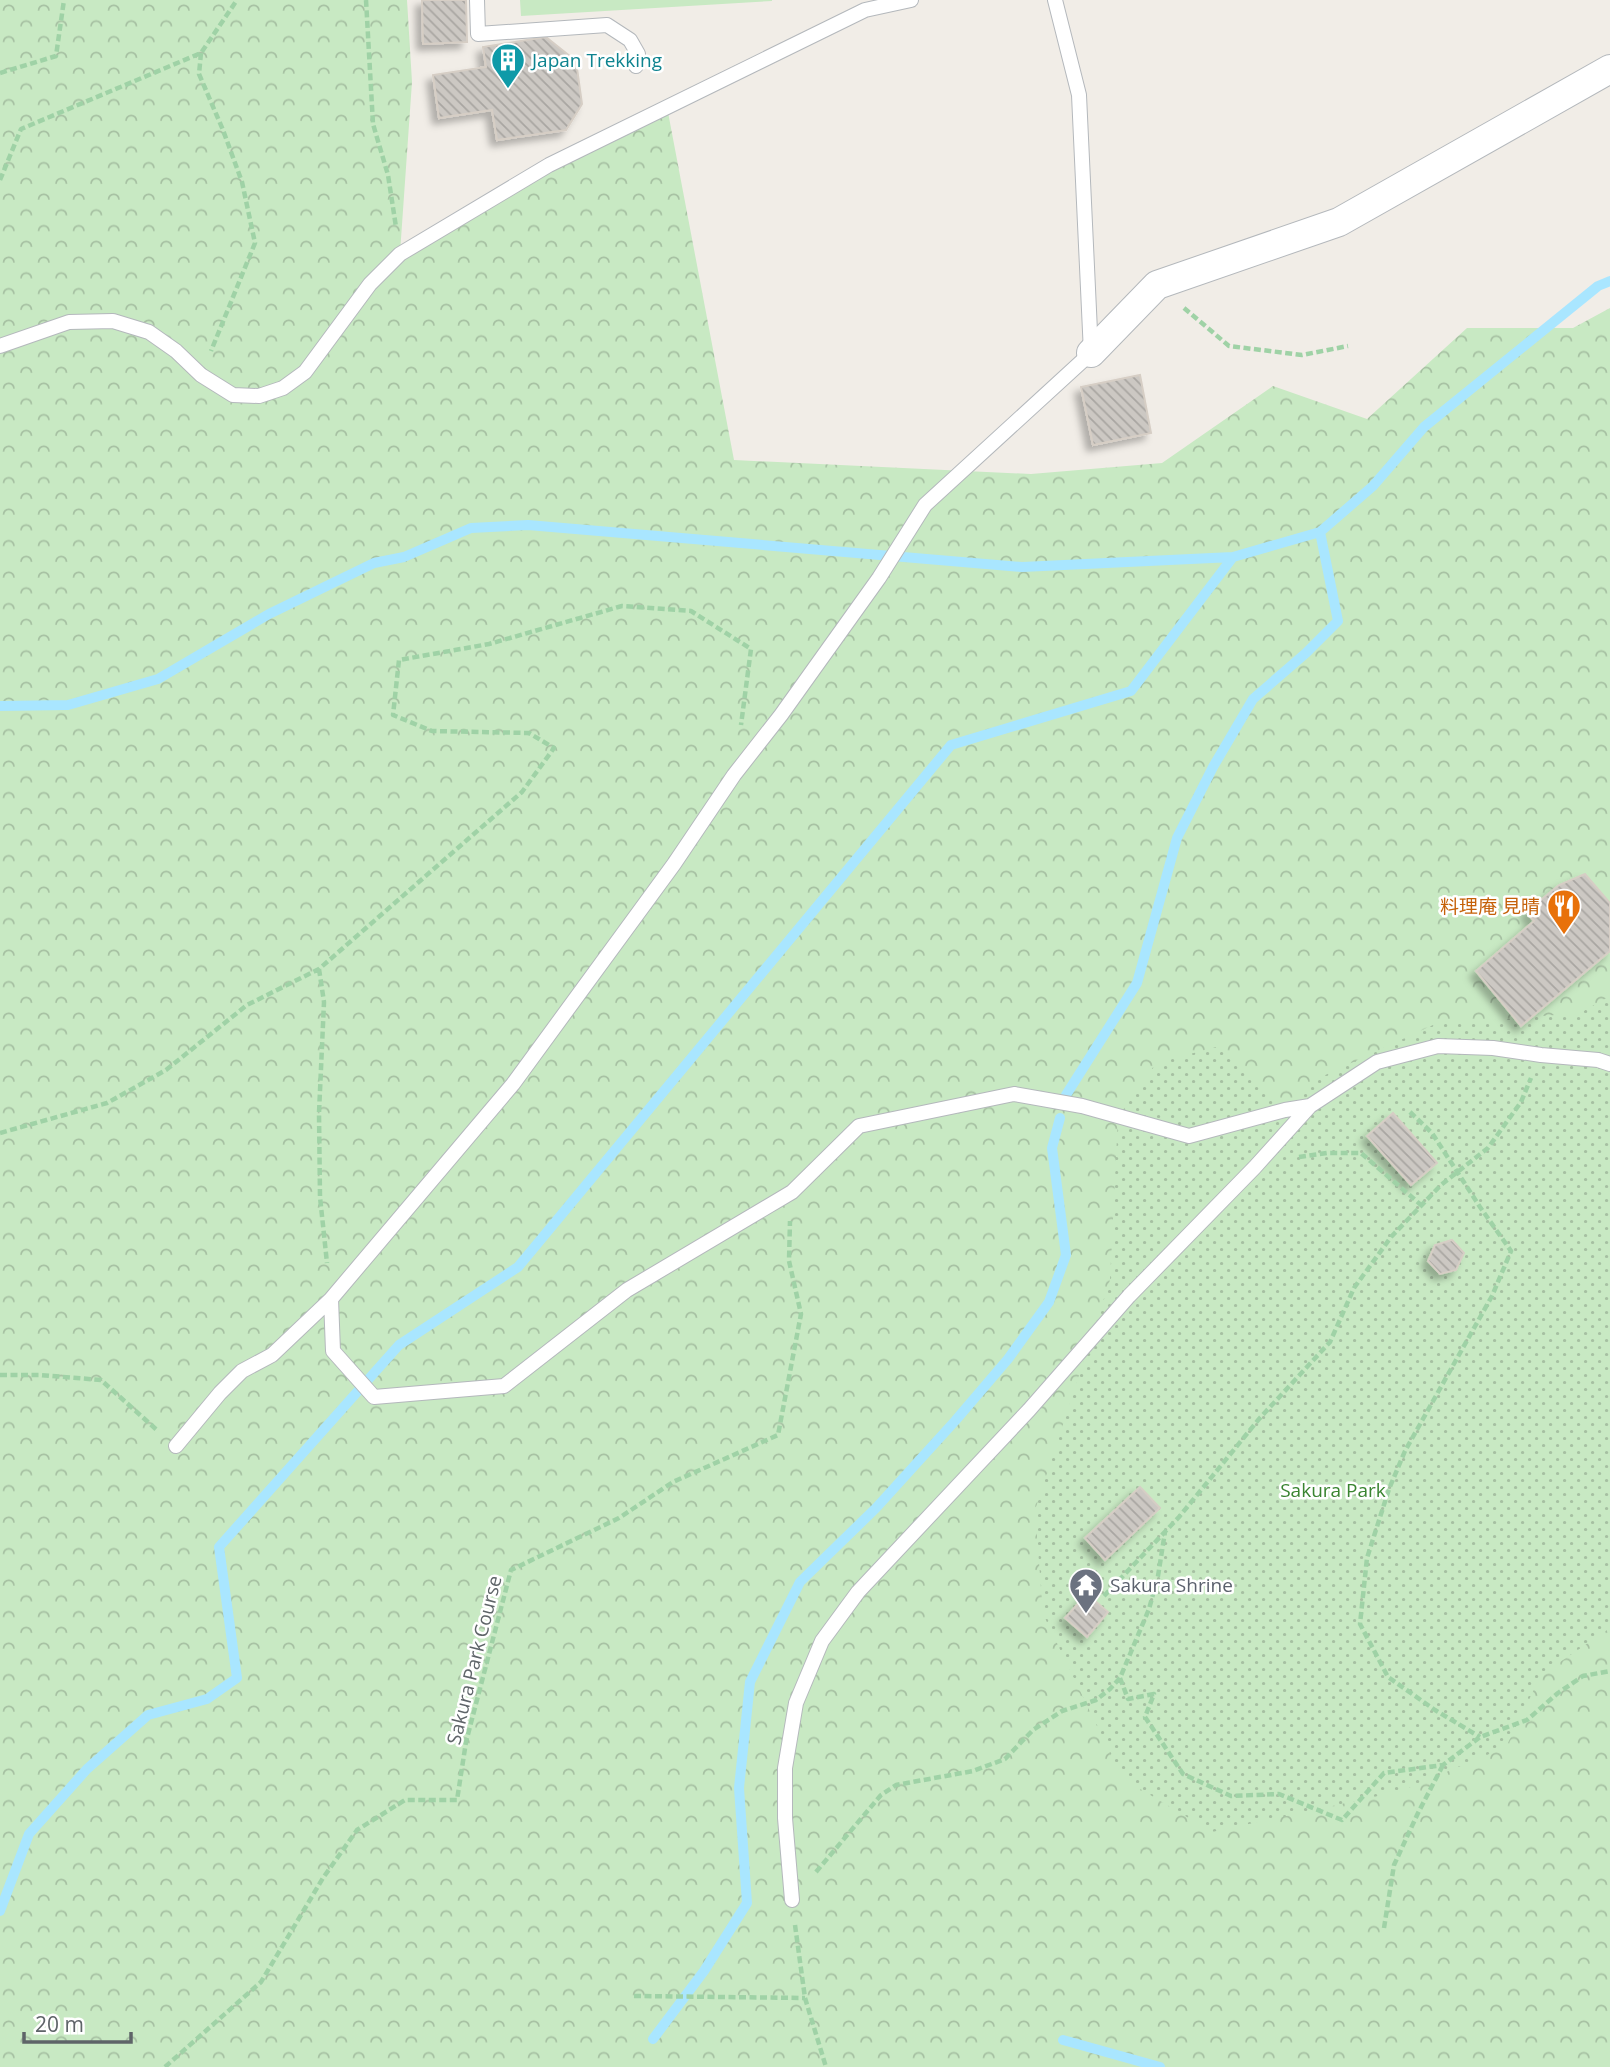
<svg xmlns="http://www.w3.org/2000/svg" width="1610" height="2067" viewBox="0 0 1610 2067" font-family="'Open Sans','Noto Sans JP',sans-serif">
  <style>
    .forest { fill: url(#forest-crowns) }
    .park { fill: url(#park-dots) }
    .garden { fill: #c8e9c3 }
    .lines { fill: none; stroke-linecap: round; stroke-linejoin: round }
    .stream { stroke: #a9e6ff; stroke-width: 10 }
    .building { fill: url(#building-back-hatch); stroke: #d6cec5; stroke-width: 2; filter: url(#shadow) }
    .service-casing { stroke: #b4b8bc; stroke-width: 16 }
    .minor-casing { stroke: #b4b8bc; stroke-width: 30 }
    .path { stroke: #9fd2a6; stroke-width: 4.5; stroke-dasharray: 7 3.5; stroke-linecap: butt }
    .service { stroke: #fff; stroke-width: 14 }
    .minor { stroke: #fff; stroke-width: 28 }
    .labels { text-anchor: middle; stroke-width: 5; stroke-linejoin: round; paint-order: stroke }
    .culture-label { font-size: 19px; fill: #0d838f; stroke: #fff; text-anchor: start }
    .food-label { font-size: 19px; fill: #c56008; stroke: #fff; text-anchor: end }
    .park-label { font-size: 19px; fill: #398430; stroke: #fff }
    .worship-label { font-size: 19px; fill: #5b616d; stroke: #fff; text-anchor: start }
    .street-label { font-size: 19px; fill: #5e6468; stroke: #fff }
  </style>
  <defs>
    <pattern id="forest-crowns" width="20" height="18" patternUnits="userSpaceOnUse" patternTransform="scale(1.75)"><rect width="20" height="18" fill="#c8e9c3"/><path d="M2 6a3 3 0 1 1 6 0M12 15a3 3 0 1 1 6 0" fill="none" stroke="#a6c0a2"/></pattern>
    <pattern id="park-dots" width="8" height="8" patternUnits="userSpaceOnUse" patternTransform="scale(1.75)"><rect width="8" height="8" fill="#c8e9c3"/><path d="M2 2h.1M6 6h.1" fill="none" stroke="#a6c0a2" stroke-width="1.8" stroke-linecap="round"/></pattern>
    <pattern id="building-back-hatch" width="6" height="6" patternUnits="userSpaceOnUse" patternTransform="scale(1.75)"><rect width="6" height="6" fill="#ccc8c3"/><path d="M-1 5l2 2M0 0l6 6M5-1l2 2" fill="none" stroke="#a9a6a2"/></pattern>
    <filter id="shadow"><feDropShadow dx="-6" dy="6" stdDeviation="3.5" flood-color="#0004"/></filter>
  </defs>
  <rect width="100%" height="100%" fill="#f1ede7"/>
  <path class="forest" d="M0 0H407L412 82 400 253 667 107 734 460 1031 474 1162 463 1273 386 1367 419 1467 328H1573L1610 308V2067H0Z"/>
  <path class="park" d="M1610 996V1628L1541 1675 1506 1747 1401 1791 1212 1832 1122 1778 1043 1614 1035 1510 1110 1280 1118 1117 1156 1063 1220 1046 1285 1110 1321 1077 1433 1025 1580 1013Z"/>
  <path class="garden" d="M520 0H772V1L521 16Z"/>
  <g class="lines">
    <path class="stream" d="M0 706 68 705 158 679 269 614 374 563 404 557 471 528 528 525 1022 567 1233 557 1320 532 1373 486 1424 427 1598 286 1610 281
      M1066 1095 1137 983 1177 838 1213 767 1253 699 1306 653 1338 621 1320 532
      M0 1911 29 1834 87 1769 148 1715 207 1699 237 1678 219 1547 399 1345 518 1267 951 745 1131 691 1233 557
      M653 2039 704 1971 747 1903 739 1788 750 1682 800 1582 876 1508 955 1421 1008 1359 1049 1302 1066 1255 1052 1148 1060 1118
      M1063 2040 1160 2067"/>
  </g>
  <path class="building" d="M422 0H466L467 42 423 44Z
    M546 37 576 61 582 104 566 130 497 140 492 110 439 118 433 75 486 67 483 47Z
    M1140 375 1151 433 1093 445 1081 387Z
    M1585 874 1610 903V951L1521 1026 1476 971 1534 921 1526 912 1559 885Z
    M1393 1113 1437 1163 1411 1185 1367 1136Z
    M1452 1240 1464 1253 1456 1270 1440 1274 1428 1261 1435 1245Z
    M1140 1487 1160 1508 1105 1560 1085 1538Z
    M1087 1594 1108 1612 1087 1637 1065 1618Z"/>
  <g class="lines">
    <g class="service-casing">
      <path id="service" d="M477 0 478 34 607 25 630 40 638 54 636 66
        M0 346 69 322 113 321 149 332 176 351 201 375 233 395 259 396 283 388 305 372 370 284 400 254 549 165 865 10 911 0
        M331 1299 333 1351 374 1397 504 1386 627 1290 792 1192 859 1126 1014 1094 1082 1106 1189 1136 1285 1110 1310 1106
        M176 1446 220 1393 242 1371 272 1355 331 1299 513 1084 674 864 734 775 781 715 811 673 879 578 925 505 1091 353 1079 95 1055 0
        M792 1900 785 1818V1768L796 1703 822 1641 858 1592 1029 1410 1129 1296 1255 1167 1310 1106 1377 1062 1438 1046 1493 1048 1541 1055 1598 1060 1610 1064"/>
    </g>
    <g class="minor-casing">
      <path id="minor" d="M1091 353 1157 285 1339 222 1610 69"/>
    </g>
    <path class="path" d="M366 0 373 124 388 175 396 227
      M201 53 199 74 223 130 242 182 255 243 211 351
      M0 73 56 56 64 0
      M0 180 21 129 201 53 237 0
      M1184 308 1229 346 1302 355 1348 346
      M319 969 324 1002 319 1113 320 1197 327 1263
      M1410 1112 1432 1133 1480 1207 1511 1251 1492 1296 1405 1451 1389 1489 1367 1558 1360 1624 1388 1677 1435 1710 1480 1737
      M0 1133 107 1103 166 1070 247 1005 319 969 522 792 554 748 529 733 432 731 393 715 399 660 489 644 622 606 691 611 751 649 741 725
      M1299 1157 1327 1153H1361L1421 1205
      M0 1375H40L101 1380 158 1431
      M1104 1596 1179 1517 1259 1419 1330 1342 1354 1288 1391 1237 1441 1185 1488 1148 1521 1102 1531 1078
      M1120 1678 1128 1699 1154 1694 1145 1717 1183 1774 1231 1796 1279 1794 1342 1820 1384 1773 1443 1765 1480 1737 1527 1720 1558 1693 1583 1676 1610 1671
      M816 1872 881 1795 896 1785 973 1771 1005 1759 1033 1730 1062 1711 1096 1700 1110 1689 1120 1678 1149 1609 1158 1576 1165 1532
      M795 1925 805 1998 826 2067
      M1384 1928 1394 1865 1418 1813 1443 1765
      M634 1996 805 1998
      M165 2067 261 1982 323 1878 357 1830 405 1800H457L466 1742 511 1570 619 1518 673 1482 778 1435 801 1314 789 1261 790 1221"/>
    <use href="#service" class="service"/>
    <use href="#minor" class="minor"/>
  </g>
  <defs>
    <g id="building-pin" transform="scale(1.75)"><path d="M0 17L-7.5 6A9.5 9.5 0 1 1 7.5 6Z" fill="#0f9aa8" stroke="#fff"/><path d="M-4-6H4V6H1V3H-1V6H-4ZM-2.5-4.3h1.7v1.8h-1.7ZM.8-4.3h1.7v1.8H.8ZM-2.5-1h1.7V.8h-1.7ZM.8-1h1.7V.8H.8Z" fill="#fff"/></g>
    <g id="restaurant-pin" transform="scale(1.75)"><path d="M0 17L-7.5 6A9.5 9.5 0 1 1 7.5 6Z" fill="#e8710a" stroke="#fff"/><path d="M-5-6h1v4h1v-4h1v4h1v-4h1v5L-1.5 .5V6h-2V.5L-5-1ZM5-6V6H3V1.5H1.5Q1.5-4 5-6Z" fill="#fff"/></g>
    <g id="temple-pin" transform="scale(1.75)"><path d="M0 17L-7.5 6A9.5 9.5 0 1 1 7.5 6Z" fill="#6b7280" stroke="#fff"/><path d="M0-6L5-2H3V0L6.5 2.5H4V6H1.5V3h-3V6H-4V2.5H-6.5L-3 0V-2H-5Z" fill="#fff"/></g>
  </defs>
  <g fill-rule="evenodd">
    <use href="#building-pin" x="508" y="60"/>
    <use href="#restaurant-pin" x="1564" y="906"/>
    <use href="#temple-pin" x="1086" y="1585"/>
  </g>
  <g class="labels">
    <g class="culture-label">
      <text x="532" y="67">Japan Trekking</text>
    </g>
    <g class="food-label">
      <text x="1540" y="913">料理庵 見晴</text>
    </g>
    <g class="park-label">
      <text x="1333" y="1497">Sakura Park</text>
    </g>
    <g class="worship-label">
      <text x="1110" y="1592">Sakura Shrine</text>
    </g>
    <g class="street-label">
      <text transform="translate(474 1660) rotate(-76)" y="7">Sakura Park Course</text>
    </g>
  </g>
  <path d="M24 2032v10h107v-10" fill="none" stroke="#5e6468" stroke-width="3.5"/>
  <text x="35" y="2032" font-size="21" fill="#5e6468" stroke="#ffffff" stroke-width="5" paint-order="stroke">20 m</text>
</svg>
